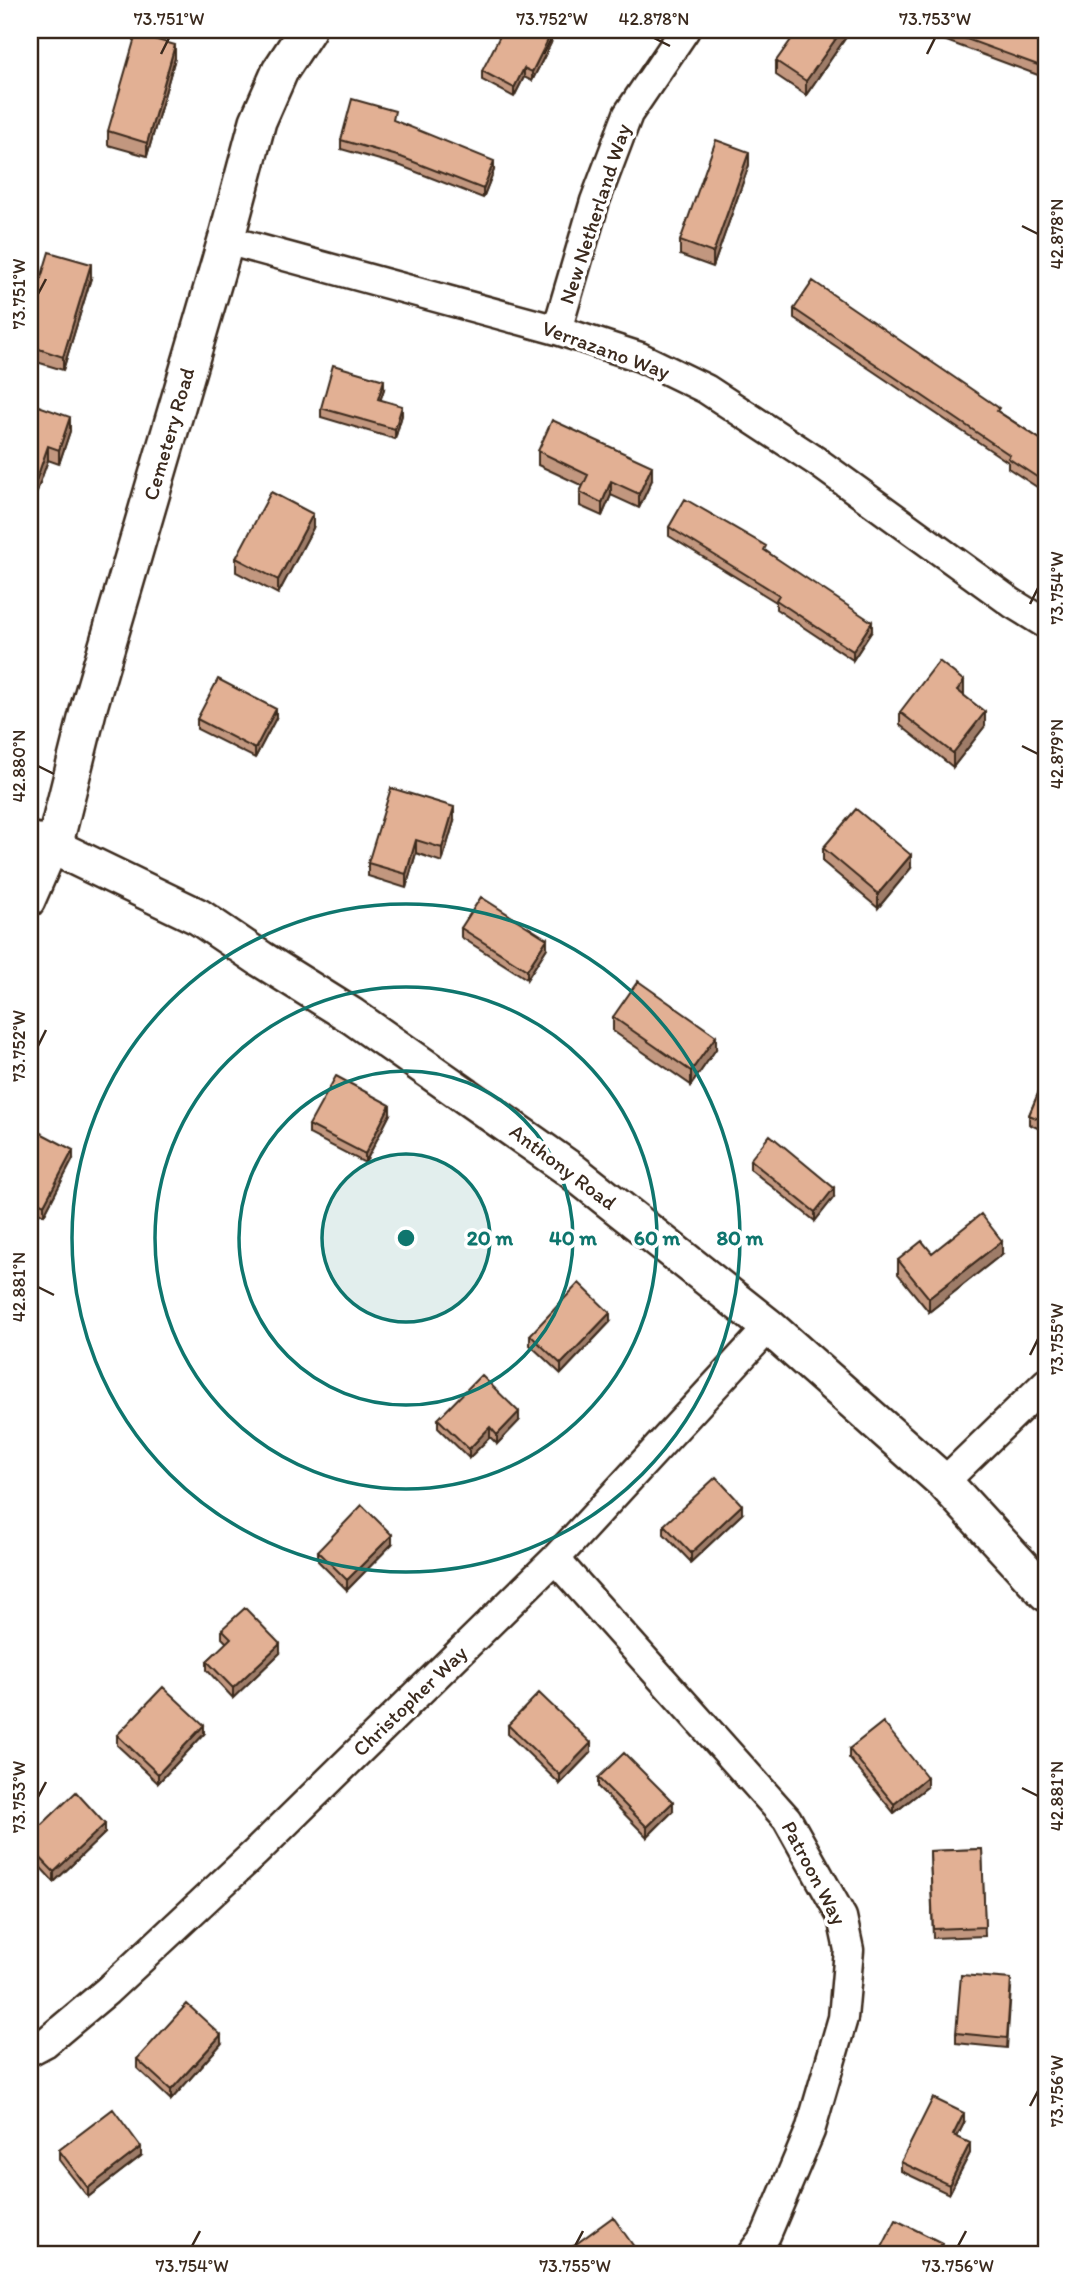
<svg xmlns="http://www.w3.org/2000/svg" width="1076" height="2285" viewBox="0 0 1076 2285" font-family="Itim,sans-serif">
  <style>
    .lines { fill: none; stroke-linecap: round; stroke-linejoin: round }
    .minor-casing { stroke: #3b2a1e; stroke-width: 33 }
    .tertiary-casing { stroke: #3b2a1e; stroke-width: 40 }
    .minor { stroke: #fff; stroke-width: 28 }
    .tertiary { stroke: #fff; stroke-width: 35 }
    .wall { fill: #c2977f; stroke: #3b2a1e; stroke-width: 2 }
    .shaded-wall { fill: #9e7b68; stroke: #3b2a1e; stroke-width: 2 }
    .building { fill: #e2b094; stroke: #3b2a1e; stroke-width: 2 }
    .ticks { fill: none; stroke: #3b2a1e; stroke-width: 2.5 }
    .ring { fill: none; stroke: #0f766e; stroke-width: 3.5 }
    .labels { text-anchor: middle; stroke-width: 7; stroke-linejoin: round; paint-order: stroke }
    .street-label { font-size: 21px; fill: #3b2a1e; stroke: #fff }
    .centre { fill: #0f766e; stroke: #fff; stroke-width: 3.5 }
    .ring-label { font-size: 21px; text-anchor: middle; font-weight: bold; fill: #0f766e; stroke: #fff; stroke-width: 7; stroke-linejoin: round; paint-order: stroke }
    .neatline { fill: none; stroke: #3b2a1e; stroke-width: 2.5 }
    .ticks-label { font-size: 18px; text-anchor: middle; fill: #3b2a1e }
  </style>
  <rect width="100%" height="100%" fill="#fff"/>
  <filter id="ink" filterUnits="userSpaceOnUse"><feTurbulence type="fractalNoise" baseFrequency=".0143" numOctaves="2"/><feDisplacementMap in="SourceGraphic" scale="14" xChannelSelector="R" yChannelSelector="G"/><feConvolveMatrix kernelMatrix="1 2 1 2 8 2 1 2 1" color-interpolation-filters="sRGB"/></filter>
  <g filter="url(#ink)">
    <g class="lines">
      <g class="minor-casing">
        <path id="minor" d="M226 240 557 330 640 357 706 389 816 461 1012 603 1046 624
          M557 330 595 201 628 114 685 30
          M30 902 54 847
          M944 1482 1046 1383
          M555 1559 787 1819 842 1917 849 1950 843 2018 810 2131 766 2235 751 2255
          M30 2051 45 2043 107 1991 256 1852 555 1559 769 1327"/>
      </g>
      <g class="tertiary-casing">
        <path id="tertiary" d="M30 840 54 847 199 917 261 959 352 1016 571 1170 769 1327 944 1482 1046 1593
          M54 847 89 707 226 240 258 121 280 71 307 30"/>
      </g>
      <use href="#minor" class="minor"/>
      <use href="#tertiary" class="tertiary"/>
    </g>
    <path class="wall" d="M851 30 806 95 776 75V61Z
      M917 30H1041L1046 32V78Z
      M551 43 532 81 524 77 514 97 482 80V71Z
      M175 58 147 156 108 145V131Z
      M395 121 494 170 483 198 401 166 341 149V140Z
      M749 165 713 267 680 255V241Z
      M91 278 63 370 30 360V315Z
      M794 309 999 412 1046 443V493L1008 468V462L794 318Z
      M384 389 380 400 402 415 395 439 321 417V408Z
      M30 403 70 431 59 464 48 460 30 511Z
      M538 451 652 480 639 508 611 495 602 516 580 506V492L583 486 538 465Z
      M669 527 766 551 872 631 853 660 776 609V602L669 536Z
      M313 528 278 594 236 572V558Z
      M964 695V696L985 726 953 767 900 725V712Z
      M276 718 255 758 197 729V719Z
      M454 821 442 862 416 853 406 888 368 876V863Z
      M823 848 911 868 878 908 823 862Z
      M461 928 547 948 527 979 461 937Z
      M613 1017 716 1049 691 1085 613 1031Z
      M1046 1075V1132L1029 1124V1115Z
      M390 1114 365 1163 309 1134V1125Z
      M30 1136 73 1159 44 1215 30 1207Z
      M750 1160 834 1197 815 1221 750 1169Z
      M932 1253 1002 1254 929 1312 898 1274V1260Z
      M610 1322 561 1374 530 1345V1335Z
      M438 1419 519 1421 497 1444 490 1437 469 1458 438 1428Z
      M742 1514 691 1562 664 1534V1525Z
      M392 1544 347 1590 318 1561V1551Z
      M222 1629 280 1653 233 1698 207 1670V1661L227 1643 222 1638Z
      M508 1725 591 1752 560 1784 508 1734Z
      M204 1734 158 1783 117 1745V1735Z
      M849 1749 927 1787 894 1813 849 1758Z
      M598 1778 673 1811 647 1837 598 1787Z
      M105 1833 54 1882 30 1856V1836Z
      M982 1849 985 1936 933 1938 930 1851Z
      M1011 1989 1007 2048 956 2043V2033Z
      M221 2044 171 2100 137 2068V2059Z
      M964 2123 957 2137 970 2153 949 2194 901 2171V2162Z
      M59 2150 141 2156 88 2197 59 2160Z"/>
    <path class="shaded-wall" d="M842 30H851L806 95V81Z
      M551 34V43L532 81V72Z
      M175 45V58L147 156V143Z
      M524 68V77L514 97V88Z
      M749 152V165L713 267V253Z
      M494 161V170L483 198V189Z
      M91 264V278L63 370V357Z
      M384 380V389L378 408V399Z
      M402 406V415L395 439V429Z
      M70 417V431L59 464V450Z
      M48 446V460L30 511V498Z
      M652 466V480L639 508V494Z
      M611 481V495L602 516V503Z
      M313 514V528L278 594V580Z
      M872 622V631L853 660V651Z
      M964 681V695L957 704V690Z
      M276 709V718L255 758V749Z
      M985 712V726L953 767V753Z
      M454 807V821L442 862V848Z
      M416 840V853L406 888V874Z
      M911 855V868L878 908V894Z
      M547 939V948L527 979V970Z
      M716 1036V1049L691 1085V1071Z
      M390 1105V1114L365 1163V1154Z
      M73 1150V1159L44 1215V1205Z
      M834 1188V1197L815 1221V1212Z
      M1002 1241V1254L929 1312V1298Z
      M610 1313V1322L561 1374V1364Z
      M519 1412V1421L497 1444V1435Z
      M490 1427V1437L469 1458V1449Z
      M742 1505V1514L691 1562V1553Z
      M392 1535V1544L347 1590V1580Z
      M280 1644V1653L233 1698V1688Z
      M204 1725V1734L158 1783V1774Z
      M591 1743V1752L560 1784V1775Z
      M927 1777V1787L894 1813V1804Z
      M673 1802V1811L647 1837V1827Z
      M105 1824V1833L54 1882V1872Z
      M221 2035V2044L171 2100V2090Z
      M964 2113V2123L953 2145V2135Z
      M970 2143V2153L949 2194V2185Z
      M141 2147V2156L88 2197V2188Z
      M942 2243V2252L941 2255H936Z"/>
    <path class="building" d="M503 30H543L551 34 532 72 524 68 514 88 482 71Z
      M798 30H842L806 81 776 61Z
      M942 30H1041L1046 32V68Z
      M136 34 175 45 147 143 108 131Z
      M352 99 395 111 393 120 494 161 483 189 401 157 341 140Z
      M716 140 749 152 713 253 680 241Z
      M49 252 91 264 63 357 30 346V315Z
      M813 281 999 408 997 411 1046 443V483L1008 458 1010 455 794 309Z
      M333 365 384 380 378 399 402 406 395 429 321 408Z
      M30 403 70 417 59 450 48 446 30 498Z
      M552 420 652 466 639 494 611 481 602 503 580 492 588 475 538 451Z
      M271 492 313 514 278 580 236 558Z
      M685 499 766 546 764 550 872 622 853 651 776 600 779 595 669 527Z
      M939 661 964 681 957 690 985 712 953 753 900 712Z
      M218 679 276 709 255 749 197 719Z
      M391 788 454 807 442 848 416 840 406 874 368 863Z
      M856 809 911 855 878 894 823 848Z
      M481 897 547 939 527 970 461 928Z
      M638 981 716 1036 691 1071 613 1017Z
      M1046 1075V1122L1029 1115Z
      M336 1076 390 1105 365 1154 309 1125Z
      M33 1129 73 1150 44 1205 30 1198V1136Z
      M770 1135 834 1188 815 1212 750 1160Z
      M981 1214 1002 1241 929 1298 898 1260 922 1241 932 1253Z
      M579 1283 610 1313 561 1364 530 1335Z
      M481 1375 519 1412 497 1435 490 1427 469 1449 438 1419Z
      M716 1477 742 1505 691 1553 664 1525Z
      M362 1505 392 1535 347 1580 318 1551Z
      M245 1608 280 1644 233 1688 207 1661 231 1638 222 1629Z
      M163 1687 204 1725 158 1774 117 1735Z
      M539 1693 591 1743 560 1775 508 1725Z
      M883 1722 927 1777 894 1804 849 1749Z
      M624 1753 673 1802 647 1827 598 1778Z
      M76 1792 105 1824 54 1872 30 1847V1836Z
      M982 1849 985 1927 933 1929 930 1851Z
      M961 1975 1011 1979 1007 2038 956 2033Z
      M187 2004 221 2035 171 2090 137 2059Z
      M933 2098 964 2113 953 2135 970 2143 949 2185 901 2162Z
      M113 2109 141 2147 88 2188 59 2150Z
      M613 2217 637 2251 632 2255H561Z
      M896 2220 942 2243 936 2255H878Z"/>
  </g>
  <path class="ticks" d="M654 38 670 46M161 54 169 38M544 54 552 38M927 54 935 38M1022 226 1038 234M38 294 46 279M1030 604 1038 588M1022 746 1038 754M38 766 54 774M38 1046 46 1030M38 1287 54 1295M1030 1355 1038 1339M1022 1788 1038 1796M38 1797 46 1782M1030 2106 1038 2091M192 2246 200 2231M575 2246 583 2231M958 2246 966 2231"/>
  <circle cx="406" cy="1238" r="84" fill="#0f766e" fill-opacity=".12"/>
  <g class="ring">
    <circle cx="406" cy="1238" r="84"/>
    <circle cx="406" cy="1238" r="167"/>
    <circle cx="406" cy="1238" r="251"/>
    <circle cx="406" cy="1238" r="334"/>
  </g>
  <g class="labels">
    <g class="street-label">
      <text transform="translate(595 214) rotate(-72)" y="7">New Netherland Way</text>
      <text transform="translate(606 350) rotate(20)" y="7">Verrazano Way</text>
      <text transform="translate(169 434) rotate(-74)" y="7">Cemetery Road</text>
      <text transform="translate(563 1167) rotate(37)" y="7">Anthony Road</text>
      <text transform="translate(410 1701) rotate(-44)" y="7">Christopher Way</text>
      <text transform="translate(814 1873) rotate(62)" y="7">Patroon Way</text>
    </g>
  </g>
  <circle cx="406" cy="1238" r="10" class="centre"/>
  <g class="ring-label">
    <text x="490" y="1245">20 m</text>
    <text x="573" y="1245">40 m</text>
    <text x="657" y="1245">60 m</text>
    <text x="740" y="1245">80 m</text>
  </g>
  <rect width="1076" height="2285" fill="none" stroke="#fff" stroke-width="77"/>
  <rect x="38" y="38" width="1000" height="2208" class="neatline"/>
  <g class="ticks-label">
    <text x="169" y="25">73.751°W</text>
    <text x="552" y="25">73.752°W</text>
    <text x="654" y="25">42.878°N</text>
    <text x="935" y="25">73.753°W</text>
    <text transform="translate(1057 234) rotate(-90)" y="6">42.878°N</text>
    <text transform="translate(19 294) rotate(-90)" y="6">73.751°W</text>
    <text transform="translate(1057 588) rotate(-90)" y="6">73.754°W</text>
    <text transform="translate(1057 754) rotate(-90)" y="6">42.879°N</text>
    <text transform="translate(19 766) rotate(-90)" y="6">42.880°N</text>
    <text transform="translate(19 1046) rotate(-90)" y="6">73.752°W</text>
    <text transform="translate(19 1287) rotate(-90)" y="6">42.881°N</text>
    <text transform="translate(1057 1339) rotate(-90)" y="6">73.755°W</text>
    <text transform="translate(1057 1796) rotate(-90)" y="6">42.881°N</text>
    <text transform="translate(19 1797) rotate(-90)" y="6">73.753°W</text>
    <text transform="translate(1057 2091) rotate(-90)" y="6">73.756°W</text>
    <text x="192" y="2272">73.754°W</text>
    <text x="575" y="2272">73.755°W</text>
    <text x="958" y="2272">73.756°W</text>
  </g>
</svg>
